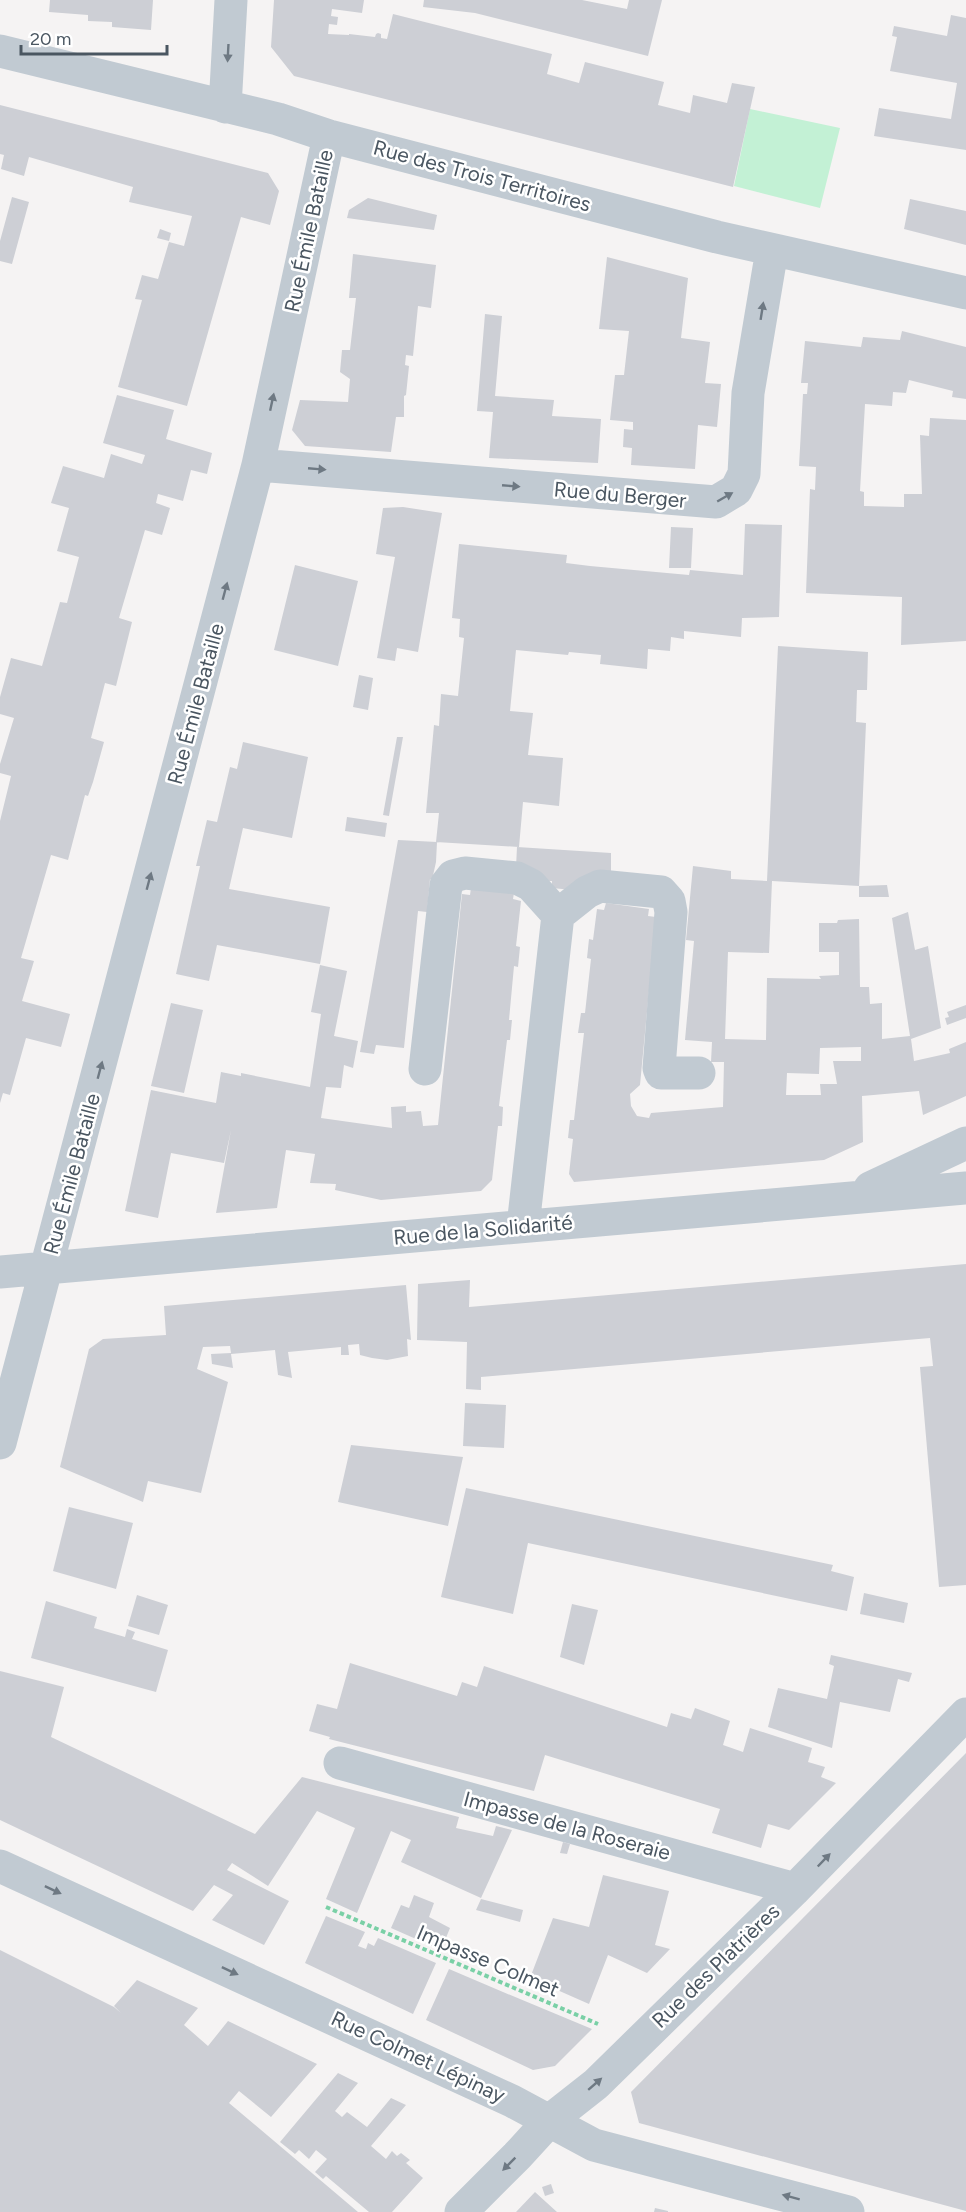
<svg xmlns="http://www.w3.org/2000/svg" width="966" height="2212" viewBox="0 0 966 2212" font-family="Figtree,sans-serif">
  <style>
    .green { fill: #c3f1d5 }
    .building { fill: #cdcfd5; fill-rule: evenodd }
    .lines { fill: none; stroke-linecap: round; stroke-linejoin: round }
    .path { stroke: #7ad0a6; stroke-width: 4; stroke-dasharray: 4.5 3; stroke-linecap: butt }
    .minor { stroke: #c1cad2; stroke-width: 33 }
    .oneway { fill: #6e7983 }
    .labels { text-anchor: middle; stroke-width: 5; stroke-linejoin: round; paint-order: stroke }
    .street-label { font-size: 21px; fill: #4a5661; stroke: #fff }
  </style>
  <rect width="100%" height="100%" fill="#f5f3f3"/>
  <path class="green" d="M750 109 840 128 820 208 734 186Z"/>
  <path class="building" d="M50 0H153L151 30 112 27V22L88 21V15L49 12Z
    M274 0H364L362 13 332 9 331 16 338 17 337 25 329 24 328 34 349 35V34L375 37 376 34 378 33 381 34V38L387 39 393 14 552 54 547 74 579 83 585 62 664 82 658 105 690 113 693 95 727 103 732 83 755 87 733 187 294 76 271 47Z
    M424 0H582L627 9 629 0H662L648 56 475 13 423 7Z
    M951 15 966 18V150L874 136 879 108 951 119 957 83 890 71 897 37 892 36 894 26 947 36Z
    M0 105 268 173 279 191 270 225 241 217 187 406 118 387 142 300 135 299 142 275 158 279 169 242 184 246 192 216 129 202 133 187 29 157 24 176 1 169 4 155 0 154Z
    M12 197 29 202 12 264 0 261V241Z
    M368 198 437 215 434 230 347 218 349 210Z
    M910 199 966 211V245L904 229Z
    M160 229 171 233 169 241 157 238Z
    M353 254 436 265 431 308 418 306 413 356 406 355 405 365 409 366 406 395 404 396V417H396L391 452 305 446 292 430 300 400 348 402 350 379 340 372 342 350H350L356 298H349Z
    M607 257 688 278 681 338 710 342 705 383 721 384 717 427 698 425 695 469 631 465 632 448 623 447 624 429 633 430V422L610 420 615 375H624L629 331 599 329Z
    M485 314 502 316 495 396 554 400 552 416 601 419 598 463 489 458 493 412 477 411Z
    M902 331 966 347V399L952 397 953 391 909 380 906 393 893 392 892 406 865 404 860 491 864 492V506L904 507V494H922L920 435 929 436 930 418 966 420V641L901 645 902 597 806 593 810 489 815 490 816 467 799 466 803 394H807L808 383H801L805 341 861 347 863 337 900 340Z
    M117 395 174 410 166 439 212 453 207 474 191 470 183 501 158 494 156 503 170 508 162 535 145 530 119 618 132 622 116 686 105 683 91 738 104 742 93 782 88 796 85 795 68 860 51 855 21 958 34 961 22 1001 70 1014 61 1047 26 1038 10 1095 3 1093 0 1103V821L11 776 0 773V764L14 718 0 714V697L11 658 42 666 60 602 67 603 79 557 57 551 69 508 51 503 63 466 104 478 111 454 142 464 145 455 103 443Z
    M403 507 442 513 418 652 397 648 395 661 377 658 395 557 376 554 383 508Z
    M745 524 782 525 779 617 742 618 741 637 684 631V639L671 637 670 651 648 649 647 669 600 664 601 655 569 652 568 655 516 650 510 711 533 713 528 755 563 758 559 806 523 802 519 847 436 842 439 813H426L434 725 439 726 441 694 458 696 464 638 459 637 460 619 452 618 459 544 567 555 566 563 590 566 689 575 690 570 743 575Z
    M671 527 693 528 691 568H669Z
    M295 565 358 581 338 666 274 650Z
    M778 646 868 652 867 690H857L856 722 866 723 859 886 887 885 889 897H859V886L772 881 769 953 728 952 725 1039 766 1040 767 978 821 979 819 976 839 975V952H819V923H837L838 920 859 919 860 987H869L870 1004 882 1003V1039L910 1036 892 918 908 912 915 950 928 946 941 1028 911 1039 914 1061 950 1053 949 1049 966 1042V1096L923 1115 919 1091 862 1096 863 1142 824 1160 574 1182 569 1174 573 1139 568 1138 570 1120H574L584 1033H578L581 1013H585L591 959 587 958 589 939 593 940 597 909 604 910 606 903 649 909 648 916 656 917 640 1085 630 1094 631 1106 637 1116 649 1118 651 1113 723 1107 724 1062H711L712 1042 685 1040 694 941 686 940 693 866 731 871V879L767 881ZM861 1047V1061H833L837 1084H820L821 1095H786L787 1073 819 1074 820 1048Z
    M359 675 373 678 368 710 353 707Z
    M397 737H403L389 816 383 815Z
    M243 742 308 757 292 838 243 828 229 889 330 907 320 964 217 945 209 981 176 974 200 866H196L207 820 217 822 230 767 237 769Z
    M347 817 387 823 385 837 345 831Z
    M398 840 437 842 436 862 432 880 430 879 427 912 418 911 404 1048 376 1045 374 1054 360 1052Z
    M517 847 611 853V876L587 874 586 877 572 890 552 888V881H544L516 867Z
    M471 888 514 893 513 899 521 901 516 946 520 947 518 967 514 966 509 1020H512L510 1040H507L499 1106 503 1107 502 1126H498L492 1180 481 1191 381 1200 335 1190 336 1184 310 1183 315 1154 286 1150 277 1208 216 1213 231 1130 224 1163 171 1153 158 1218 125 1211 151 1090 216 1103 221 1072 241 1076V1073L310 1087 321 1014 311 1012 320 965 347 971 334 1036 358 1041 353 1068 344 1065 341 1088 326 1087 321 1118 392 1128 391 1107 406 1106V1112L421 1111 423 1126 438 1125 462 894 470 895Z
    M171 1003 203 1010 184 1093 151 1086Z
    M966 1005V1018L947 1025 945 1018 949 1017 947 1012Z
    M966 1264V1585L939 1587 920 1367 933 1366 930 1338 481 1377V1390L466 1389 467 1342 417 1340 418 1284 470 1280 469 1307Z
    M406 1285 411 1340 407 1339 408 1356 387 1360 372 1358 360 1355 359 1344 348 1345 349 1355H341V1347L288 1352 292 1378 278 1375 275 1350 231 1354 233 1368 212 1364 211 1354 231 1353 230 1346 203 1347 197 1369 228 1382 201 1493 148 1481 143 1502 60 1467 89 1349 103 1339 166 1335 164 1306Z
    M465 1403 506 1405 504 1448 463 1446Z
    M351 1445 463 1457 448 1526 338 1502Z
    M466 1488 833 1565 831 1571 854 1577 847 1611 528 1543 513 1614 441 1597Z
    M69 1507 133 1523 116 1589 53 1571Z
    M864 1593 908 1603 904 1623 860 1614Z
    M137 1595 168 1605 159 1635 128 1626Z
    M46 1601 97 1617 94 1628 125 1637 127 1629 135 1632 132 1639 168 1650 156 1692 31 1658Z
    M572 1604 598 1610 584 1665 560 1657Z
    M831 1655 912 1673 909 1682 898 1679 890 1712 840 1702 832 1748 768 1727 778 1688 827 1699 834 1666 829 1664Z
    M350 1663 457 1696 462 1682 477 1687 484 1666 667 1727 671 1713 691 1719 695 1708 730 1721 723 1745 743 1752 750 1728 812 1748 808 1762 825 1767 821 1777 836 1783 789 1830 768 1824 761 1848 712 1833 720 1809 545 1755 534 1791 329 1739 330 1737 309 1731 317 1704 337 1709Z
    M0 1671 64 1687 51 1737 255 1834 302 1777 459 1817 456 1828 493 1836 496 1826 512 1830 481 1898 401 1862 411 1840 391 1831 357 1913 326 1899 355 1828 317 1811 268 1886 232 1863 227 1870 289 1901 264 1945 212 1920 233 1895 214 1885 193 1911 0 1820Z
    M966 1753V2211L639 2123 631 2092Z
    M563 1842 570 1844 567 1854 560 1853Z
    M603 1875 669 1891 655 1945 670 1949 647 1973 608 1955 589 2004 530 1978 553 1918 589 1927Z
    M414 1895 434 1903 429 1917 450 1928 441 1950 391 1928 401 1905 409 1908Z
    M481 1899 523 1910 520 1922 476 1910Z
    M326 1916 365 1932 358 1946 366 1949 368 1943 374 1946 378 1938 436 1963 413 2014 305 1963Z
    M0 1950 114 2007 121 2013 114 2006 137 1980 198 2008 184 2025 208 2046 228 2021 317 2064 271 2117 239 2091 229 2103 358 2212H0Z
    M449 1969 503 1992 592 2029 555 2066 533 2070 426 2020Z
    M338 2073 358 2083 335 2111 342 2117 347 2112 367 2127 391 2098 406 2105 371 2146 386 2159 392 2151 397 2156 401 2153 410 2160 406 2163 423 2178 392 2212H369L326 2176 323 2179 315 2172 327 2159 316 2150 309 2159 299 2150 295 2154 280 2142Z
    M551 2184 554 2193 545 2196 542 2187Z
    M535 2192 557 2212H516Z
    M655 2208 668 2211V2212H654Z"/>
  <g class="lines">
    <path class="path" d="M326 1907 598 2024"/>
    <path class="minor" d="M0 51 278 119 329 136 717 237 966 293
      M225 107 231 0
      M258 465 716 502 736 490 744 474 748 393 772 250
      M425 1069 446 885 453 876 465 873 517 878 531 885 558 915
      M870 1188 966 1143
      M523 1226 558 915 587 892 600 886 661 892 669 901 671 912 659 1068 661 1073H699
      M0 1272 966 1188
      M0 1443 258 465 329 136
      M340 1763 795 1889
      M0 1866 512 2101 594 2145 848 2212
      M461 2212 517 2156 549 2121 596 2084 795 1889 966 1714"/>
  </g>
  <defs><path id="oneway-solid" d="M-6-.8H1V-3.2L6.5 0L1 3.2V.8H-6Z" transform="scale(1.5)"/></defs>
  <g class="oneway">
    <use href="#oneway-solid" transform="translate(228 53) rotate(93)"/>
    <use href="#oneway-solid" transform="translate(762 311) rotate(-81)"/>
    <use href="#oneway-solid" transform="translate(272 402) rotate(-78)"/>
    <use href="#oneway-solid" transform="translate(317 469) rotate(5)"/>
    <use href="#oneway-solid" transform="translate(511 486) rotate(5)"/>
    <use href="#oneway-solid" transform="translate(725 497) rotate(-30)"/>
    <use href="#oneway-solid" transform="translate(225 591) rotate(-75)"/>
    <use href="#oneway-solid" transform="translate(149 881) rotate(-75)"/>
    <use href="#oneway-solid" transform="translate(100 1070) rotate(-75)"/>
    <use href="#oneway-solid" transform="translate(824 1860) rotate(-46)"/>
    <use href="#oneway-solid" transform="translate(53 1890) rotate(25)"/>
    <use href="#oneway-solid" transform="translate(230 1971) rotate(25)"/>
    <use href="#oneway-solid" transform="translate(595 2084) rotate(-41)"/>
    <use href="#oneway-solid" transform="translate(509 2164) rotate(135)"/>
    <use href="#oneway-solid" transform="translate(791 2197) rotate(-165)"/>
  </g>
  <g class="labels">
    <g class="street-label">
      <text transform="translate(482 176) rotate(15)" y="7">Rue des Trois Territoires</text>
      <text transform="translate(309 231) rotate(-78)" y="7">Rue Émile Bataille</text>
      <text transform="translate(620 495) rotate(5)" y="7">Rue du Berger</text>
      <text transform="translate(196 704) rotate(-75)" y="7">Rue Émile Bataille</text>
      <text transform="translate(72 1174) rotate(-75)" y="7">Rue Émile Bataille</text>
      <text transform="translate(483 1230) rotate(-5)" y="7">Rue de la Solidarité</text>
      <text transform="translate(567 1826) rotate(15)" y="7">Impasse de la Roseraie</text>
      <text transform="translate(488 1961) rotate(23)" y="7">Impasse Colmet</text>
      <text transform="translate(716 1966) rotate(-44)" y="7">Rue des Platrières</text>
      <text transform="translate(418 2057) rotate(25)" y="7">Rue Colmet Lépinay</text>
    </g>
  </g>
  <path d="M21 45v9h146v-9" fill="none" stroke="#4a5661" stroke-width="3"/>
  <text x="30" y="45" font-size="18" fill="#4a5661" stroke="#ffffff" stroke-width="4.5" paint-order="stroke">20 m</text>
</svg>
